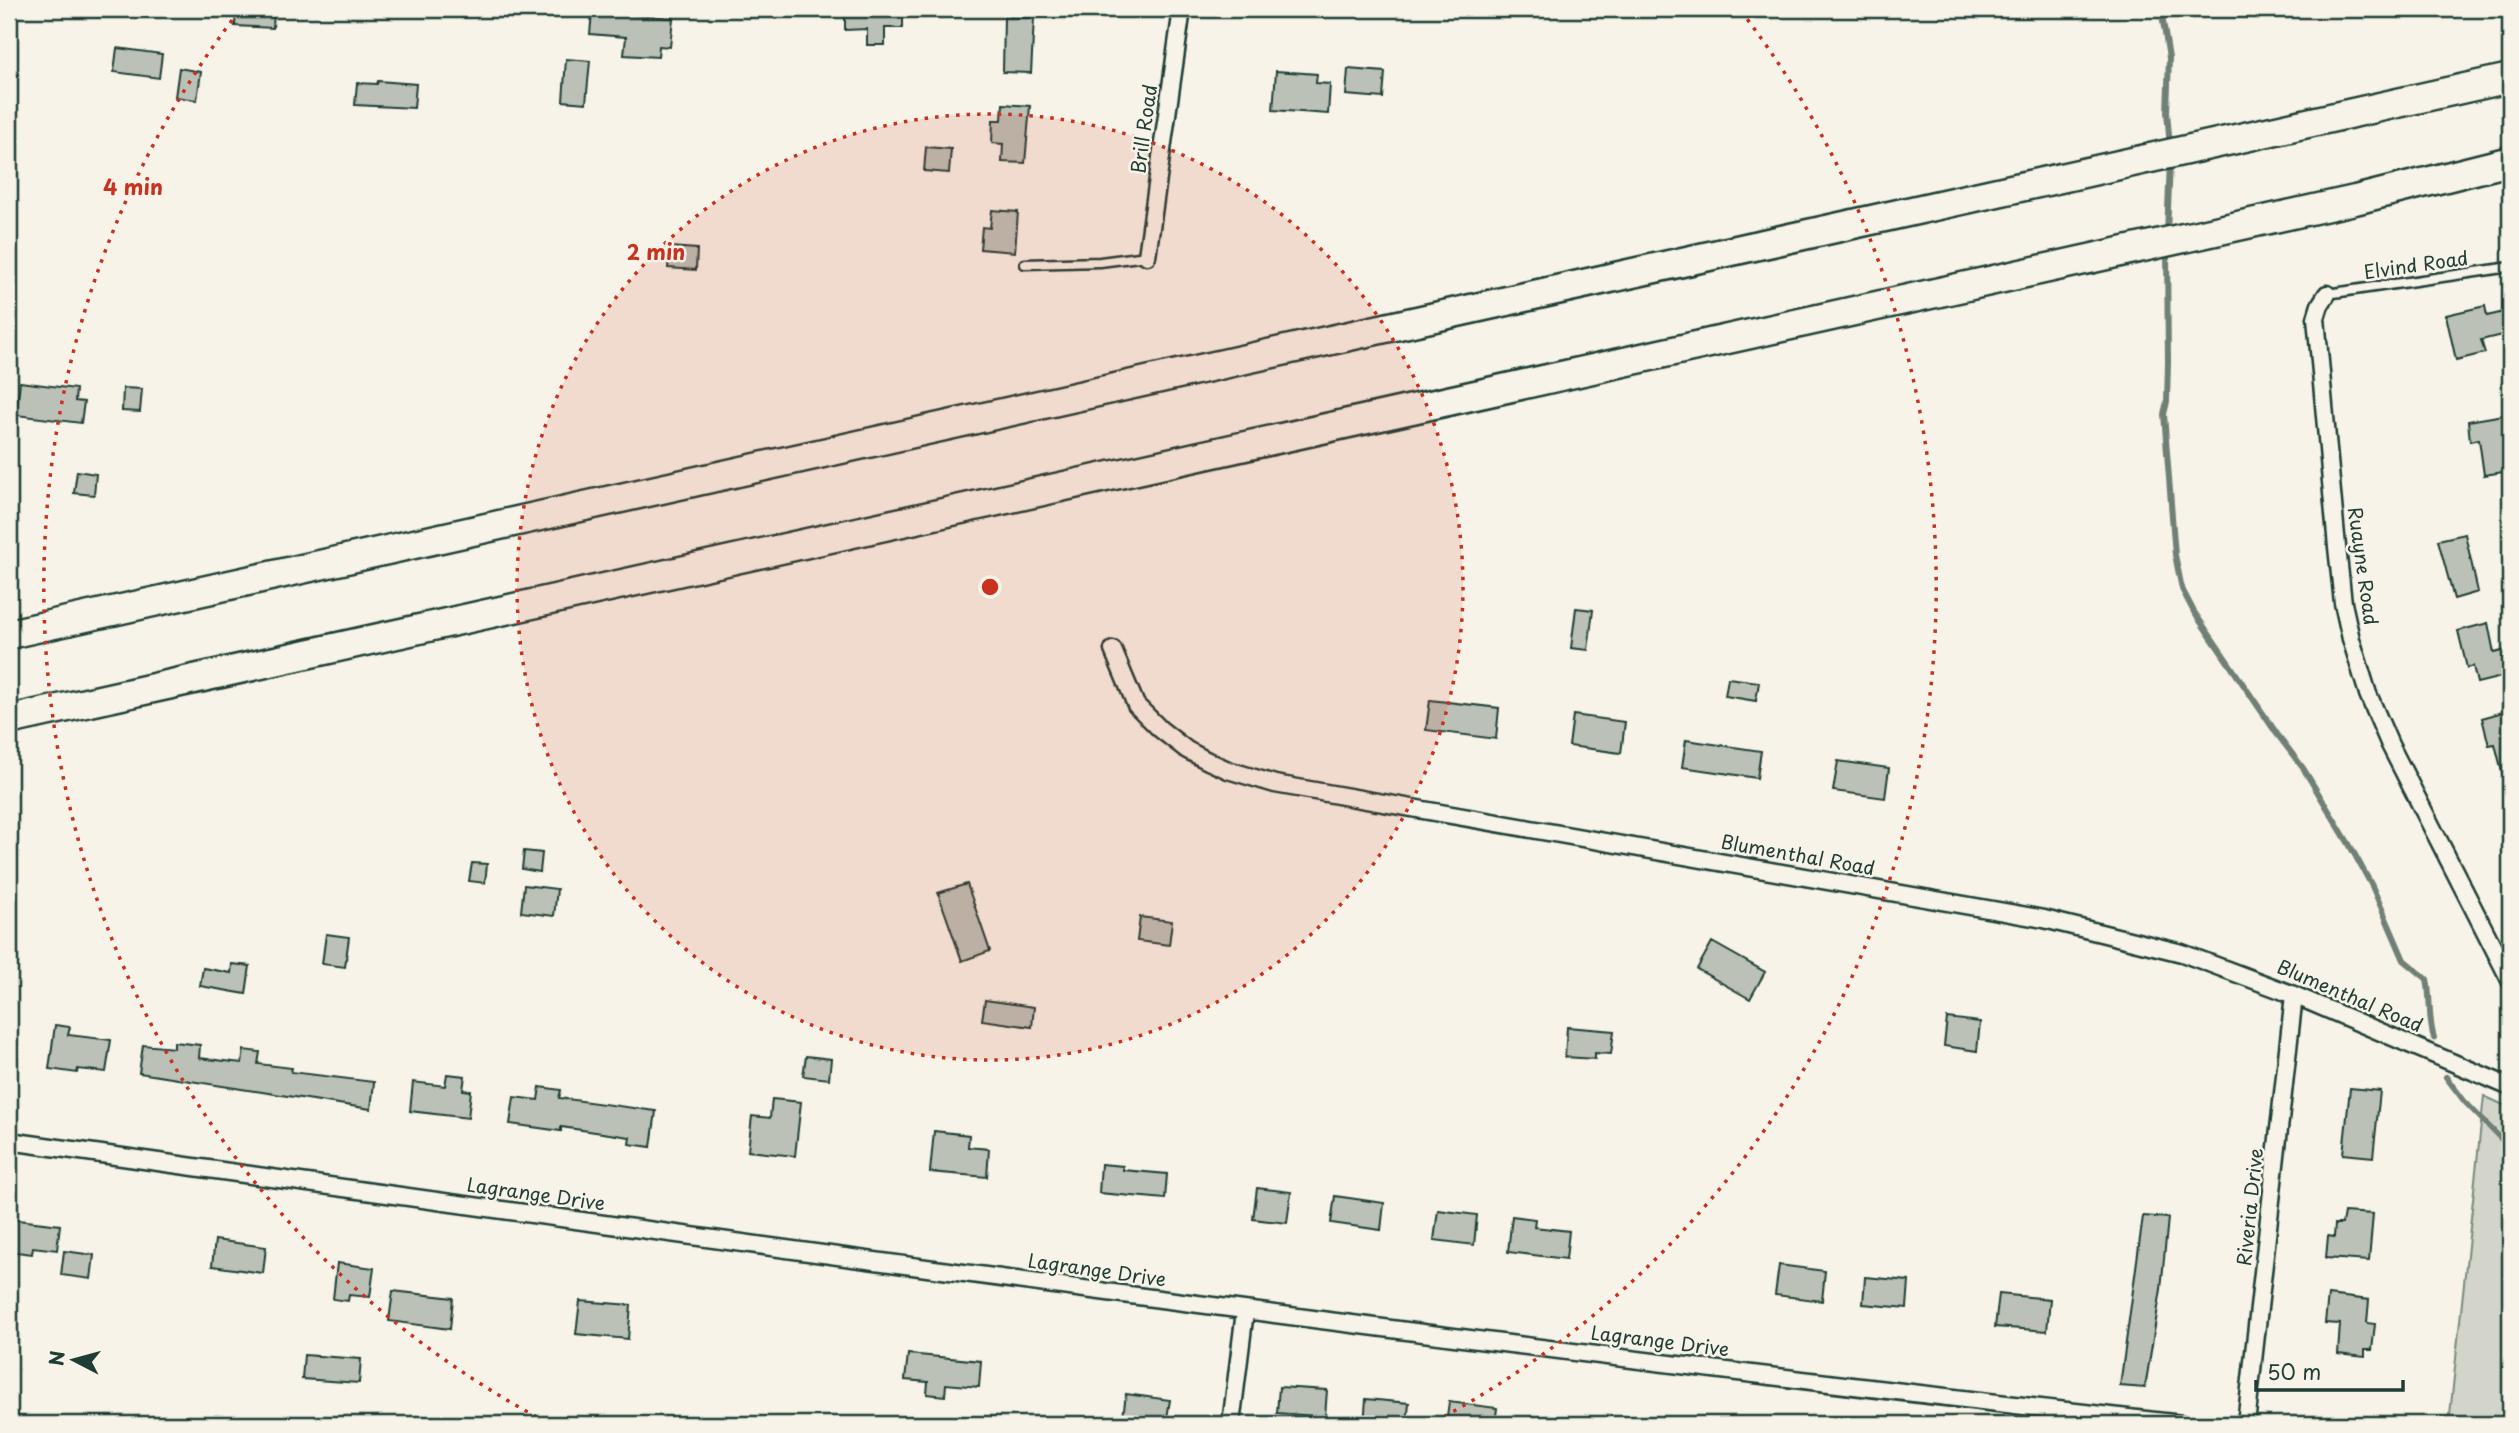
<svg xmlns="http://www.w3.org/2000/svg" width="2519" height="1433" viewBox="0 0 2519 1433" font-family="'Playpen Sans',sans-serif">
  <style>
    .green { fill: #d3d5ca; stroke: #79897f; stroke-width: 2 }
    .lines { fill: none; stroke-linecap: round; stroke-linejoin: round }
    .stream { stroke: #6f8077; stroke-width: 6 }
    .building { fill: #bbc1b6; stroke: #1f3d34; stroke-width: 2 }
    .service-casing { stroke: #1f3d34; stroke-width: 13 }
    .minor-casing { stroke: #1f3d34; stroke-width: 21 }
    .motorway-casing { stroke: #1f3d34; stroke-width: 33 }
    .service { stroke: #f7f3e8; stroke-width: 8 }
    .minor { stroke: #f7f3e8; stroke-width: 16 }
    .motorway { stroke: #f7f3e8; stroke-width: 28 }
    .ring { fill: none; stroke: #c8321e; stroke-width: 3.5; stroke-dasharray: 3.5 7 }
    .labels { text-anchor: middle; stroke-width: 5; stroke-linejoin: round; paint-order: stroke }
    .street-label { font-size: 19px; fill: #1f3d34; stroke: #f7f3e8 }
    .centre { fill: #c8321e; stroke: #f7f3e8; stroke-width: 3.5 }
    .ring-label { font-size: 21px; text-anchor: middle; font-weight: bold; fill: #c8321e; stroke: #f7f3e8; stroke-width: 5; stroke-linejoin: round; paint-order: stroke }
  </style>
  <rect width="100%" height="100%" fill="#f7f3e8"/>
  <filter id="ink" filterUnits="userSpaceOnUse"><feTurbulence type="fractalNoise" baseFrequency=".0143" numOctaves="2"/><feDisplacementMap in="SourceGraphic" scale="14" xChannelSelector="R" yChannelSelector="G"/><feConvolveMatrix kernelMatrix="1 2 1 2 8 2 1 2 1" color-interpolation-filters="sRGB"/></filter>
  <g filter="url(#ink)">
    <path class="green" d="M2484 1096 2510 1108V1424H2449Z"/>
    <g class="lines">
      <path class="stream" d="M2161 9 2169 58 2167 112 2170 147
        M2167 234 2170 161
        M2167 248 2168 362 2167 402 2164 414 2175 555 2182 589 2194 612 2277 734 2303 768 2349 844 2372 886 2404 960 2427 979C2431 999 2428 1019 2434 1038
        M2446 1077 2465 1102 2510 1148"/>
    </g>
    <path class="building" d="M236 9H274L273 28 235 26Z
      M845 9H903V28H885V45H867V29L845 30Z
      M592 12 673 18 670 47 659 46 658 57 624 55 626 37 590 34Z
      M1004 17 1034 18 1031 73 1003 72Z
      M117 48 162 54 159 78 114 72Z
      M566 59 590 61 586 103 563 101Z
      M179 68 201 72 197 100 175 97Z
      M1348 69 1385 72 1383 98 1346 95Z
      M1276 71 1317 74 1316 83 1330 84 1328 114 1273 110Z
      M378 81 416 84 414 108 355 105 357 83 377 84Z
      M1003 104 1030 106 1025 163 1002 162 1003 144 992 143 993 120H1002Z
      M926 147 951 149 949 173 924 171Z
      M992 210 1018 212 1015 252 980 249 982 227 990 228Z
      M670 247 697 249 696 270 668 268Z
      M2485 306 2487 316 2508 311 2510 333 2481 340 2485 353 2456 360 2446 315Z
      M20 382 76 389 75 401 84 402 81 423 16 415Z
      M123 388 142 389 140 412 122 411Z
      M2504 415 2506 429H2510V471L2484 475 2479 439 2470 441 2468 421Z
      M77 471 96 474 94 495 74 493Z
      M2465 534 2478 592 2454 599 2438 540Z
      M1576 608 1593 610 1588 650 1571 648Z
      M2488 623 2494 653 2510 649V675L2477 683 2473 666 2467 668 2458 631Z
      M1728 678 1759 682 1756 701 1725 696Z
      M1430 700 1499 708 1496 739 1426 730Z
      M2510 710V780H2504L2495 744 2489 745 2482 718Z
      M1573 715 1625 722 1621 753 1569 746Z
      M1686 740 1761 751 1757 778 1682 767Z
      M1838 761 1889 768 1885 798 1833 791Z
      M524 851 542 853 540 872 522 869Z
      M472 863 487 864 485 883 469 881Z
      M967 884 990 951 962 961 938 893Z
      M524 885 557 889 554 916 521 912Z
      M1140 917 1172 921 1169 945 1137 941Z
      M326 934 349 937 345 967 322 964Z
      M1712 942 1765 972 1750 999 1697 969Z
      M232 964 250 966 246 994 200 986 203 968 231 973Z
      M985 1000 1034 1007 1032 1027 982 1020Z
      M1947 1018 1980 1022 1977 1051 1944 1046Z
      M55 1025 70 1027 68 1035 111 1040 106 1072 78 1069 77 1073 49 1069Z
      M1567 1027 1614 1031 1611 1054 1595 1053V1059L1565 1057Z
      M174 1042 200 1045 199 1058 242 1063 244 1050 260 1052 258 1064 292 1068 291 1072 374 1082 371 1109 139 1073 143 1045 174 1048Z
      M806 1056 831 1059 829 1079 803 1076Z
      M447 1074 465 1076 463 1090 471 1091 468 1118 410 1111 413 1082 445 1086Z
      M540 1087 561 1090 559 1098 656 1111 651 1147 629 1144 630 1137 561 1127V1131L510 1124 514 1097 538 1100Z
      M2350 1088 2380 1091 2373 1157 2343 1154Z
      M772 1099 801 1102 795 1156 748 1151 752 1116 770 1118Z
      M934 1131 969 1135 968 1147 989 1149 987 1177 930 1172Z
      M1101 1164 1123 1166V1170L1167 1174 1165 1199 1099 1193Z
      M1257 1188 1291 1192 1287 1223 1253 1219Z
      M1335 1196 1384 1203 1381 1230 1331 1223Z
      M1438 1210 1477 1215 1474 1245 1434 1240Z
      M2344 1212 2373 1214 2369 1261 2326 1258 2328 1236 2334 1237 2335 1224H2342Z
      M1512 1216 1535 1219 1534 1227 1569 1231 1566 1259 1508 1252Z
      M2143 1216 2168 1218 2161 1289 2145 1388 2120 1386Z
      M9 1219 60 1225 57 1250 33 1247 32 1254 9 1251Z
      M215 1240 266 1247 263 1273 212 1266Z
      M64 1251 94 1255 91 1279 61 1275Z
      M337 1263 374 1268 370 1297 349 1295 348 1301 333 1299Z
      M1779 1265 1825 1271 1822 1301 1775 1295Z
      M1865 1277 1909 1281 1907 1308 1863 1304Z
      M393 1291 453 1298 450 1329 389 1321Z
      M1999 1294 2050 1299 2047 1331 1995 1327Z
      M2328 1295 2369 1300 2367 1323 2375 1324 2372 1350H2365V1357L2338 1354 2340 1324 2325 1323Z
      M580 1301 631 1305 628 1339 576 1334Z
      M908 1354 981 1361 979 1387 946 1384 945 1396 927 1394 928 1382 905 1380Z
      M304 1355 361 1359 359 1383 302 1379Z
      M1279 1387 1327 1390 1325 1417 1277 1413Z
      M1126 1394 1170 1400 1166 1424H1122Z
      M1366 1399 1409 1403 1407 1424H1364Z
      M1449 1402 1497 1408 1495 1424H1446Z"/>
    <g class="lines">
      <g class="service-casing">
        <path id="service" d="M1025 264 1100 262 1147 256
          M2327 294 2510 267"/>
      </g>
      <g class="minor-casing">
        <path id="minor" d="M1147 256 1182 9
          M2327 294 2320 305 2316 318 2337 547 2343 603 2351 639 2368 694 2390 745 2510 980
          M1113 650 1136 705 1160 729 1187 750 1208 761 1228 770 1275 784 2044 919 2182 953 2294 995 2510 1087
          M9 1141C732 1243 1456 1343 2182 1424
          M1231 1424 1245 1311
          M2246 1424 2294 995"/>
      </g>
      <g class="motorway-casing">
        <path id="motorway" d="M9 634 2510 78
          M9 720 2355 200 2510 161"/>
      </g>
      <use href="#service" class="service"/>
      <use href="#minor" class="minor"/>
      <use href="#motorway" class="motorway"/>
    </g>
  </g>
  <circle cx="990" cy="587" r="473" fill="#c8321e" fill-opacity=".12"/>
  <g class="ring">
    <circle cx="990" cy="587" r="473"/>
    <path d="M546 1422A946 946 0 0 1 239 11M1741 11A946 946 0 0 1 1434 1422"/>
  </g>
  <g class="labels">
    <g class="street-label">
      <text transform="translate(1144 129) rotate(-82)" y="7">Brill Road</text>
      <text transform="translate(2416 265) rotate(-8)" y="7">Elvind Road</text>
      <text transform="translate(2363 566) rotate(82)" y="7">Ruayne Road</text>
      <text transform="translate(1798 855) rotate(10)" y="7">Blumenthal Road</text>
      <text transform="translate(2350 996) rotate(23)" y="7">Blumenthal Road</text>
      <text transform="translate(536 1194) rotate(8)" y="7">Lagrange Drive</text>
      <text transform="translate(2250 1207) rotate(-84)" y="7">Riveria Drive</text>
      <text transform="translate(1097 1270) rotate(8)" y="7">Lagrange Drive</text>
      <text transform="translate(1660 1341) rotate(7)" y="7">Lagrange Drive</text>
    </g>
  </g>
  <circle cx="990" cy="587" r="10" class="centre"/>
  <g class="ring-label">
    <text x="133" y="195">4 min</text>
    <text x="656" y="260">2 min</text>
  </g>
  <rect width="2519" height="1433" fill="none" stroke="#f7f3e8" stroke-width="35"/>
  <rect x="18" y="18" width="2484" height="1398" fill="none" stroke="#1f3d34" stroke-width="2.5" filter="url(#ink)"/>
  <g transform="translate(74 1360) rotate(276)" stroke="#f7f3e8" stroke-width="5" paint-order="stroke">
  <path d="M0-5L12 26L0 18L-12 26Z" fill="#1f3d34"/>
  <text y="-10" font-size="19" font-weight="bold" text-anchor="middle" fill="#1f3d34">N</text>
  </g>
  <path d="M2256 1380v10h147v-10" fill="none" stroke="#1f3d34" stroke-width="3.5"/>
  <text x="2267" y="1380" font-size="21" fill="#1f3d34" stroke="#f7f3e8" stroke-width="5" paint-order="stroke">50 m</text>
</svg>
